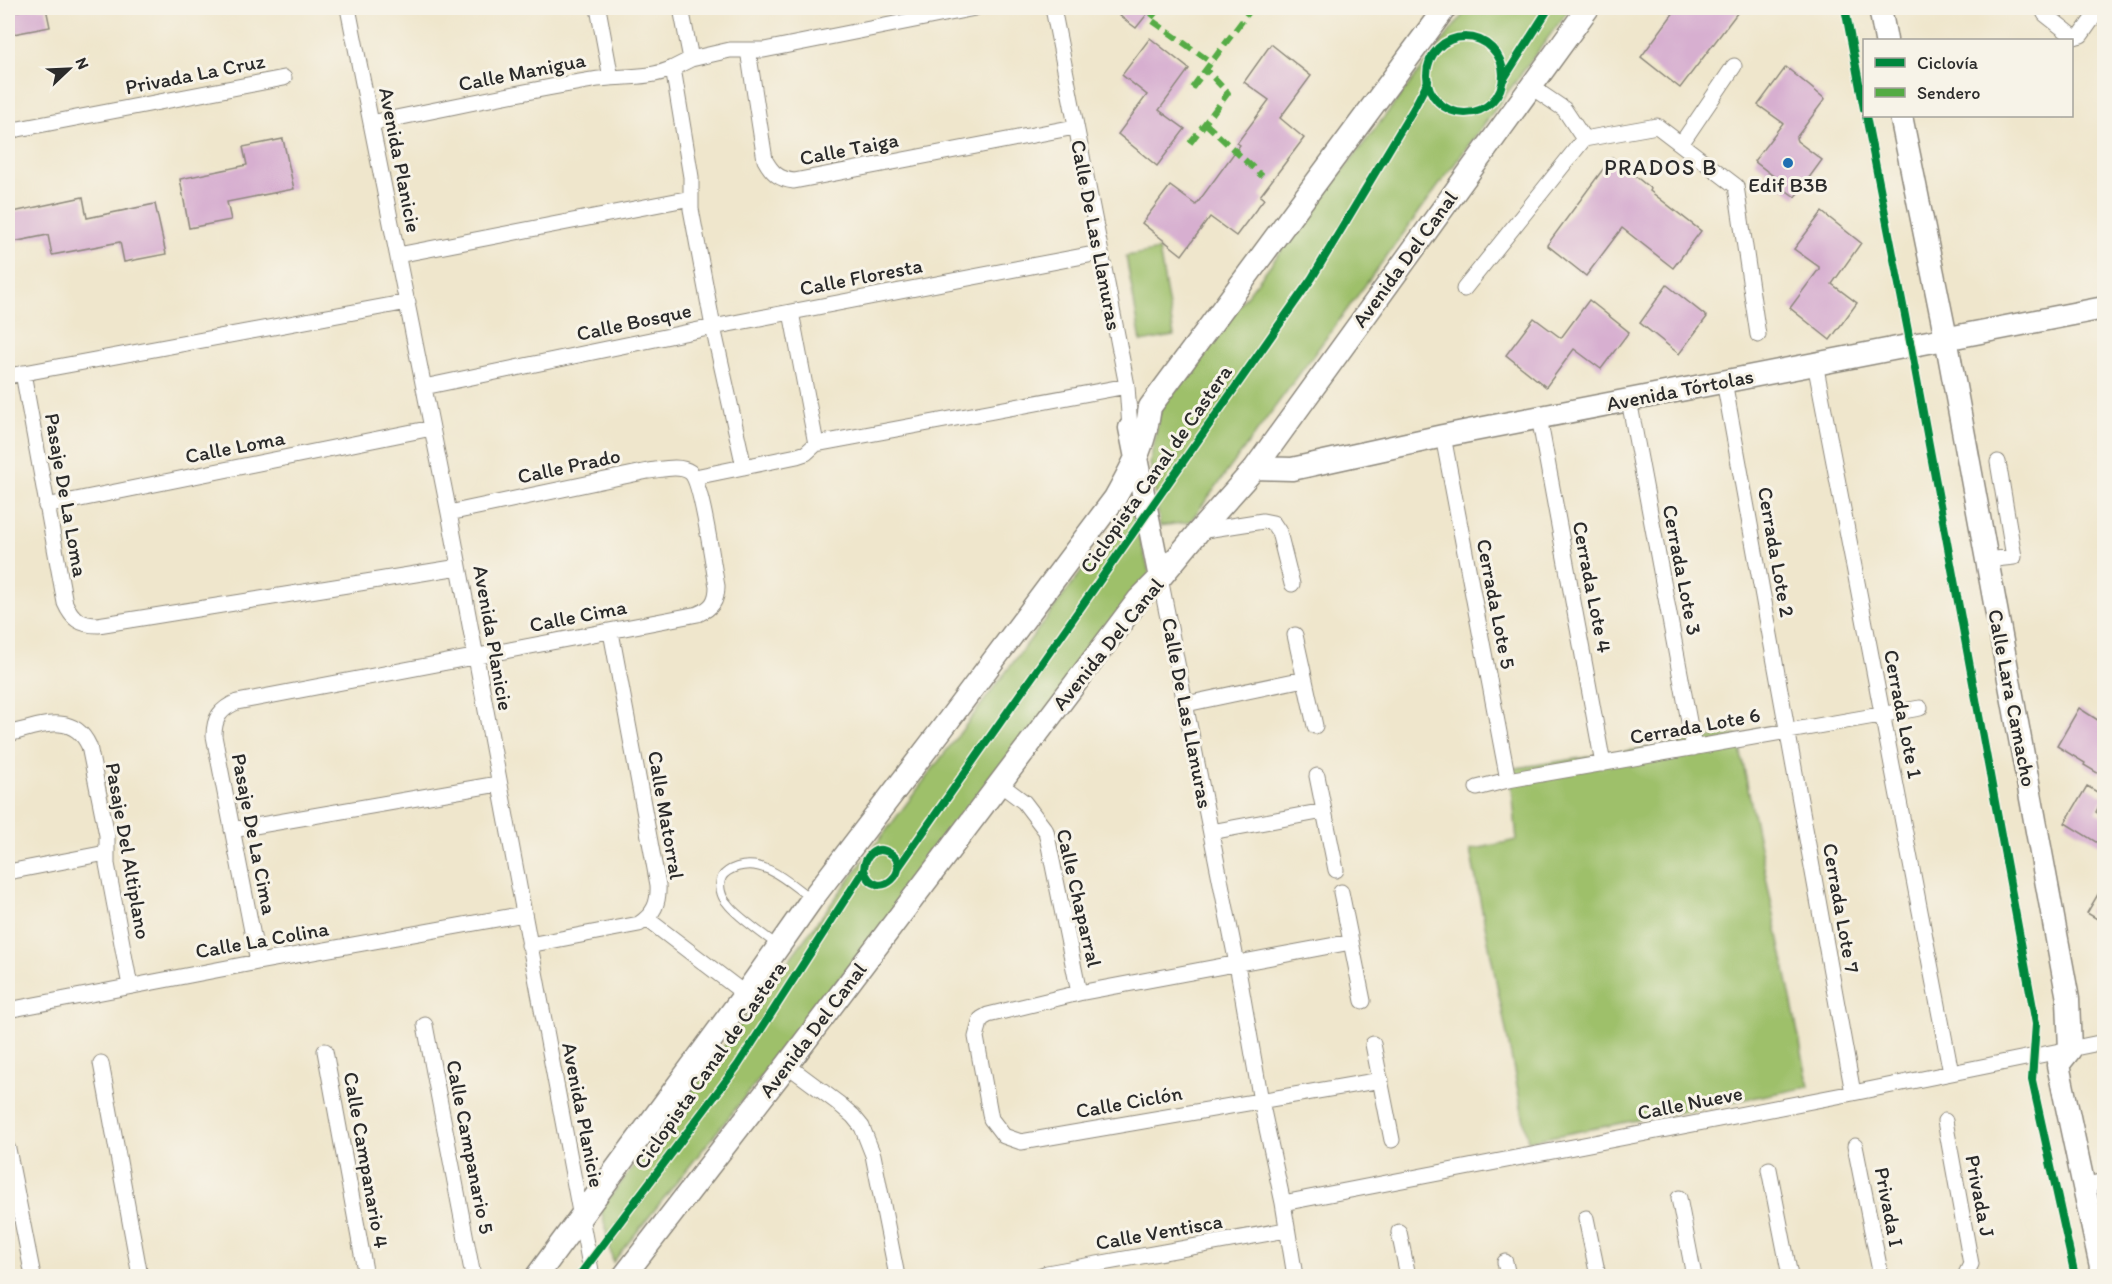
<svg xmlns="http://www.w3.org/2000/svg" width="2112" height="1284" viewBox="0 0 2112 1284" font-family="Itim,sans-serif">
  <style>
    .green { fill: #9ec06a; stroke: #64764a; stroke-width: 1.5 }
    .building { fill: #d7afd0 }
    .lines { fill: none; stroke-linecap: round; stroke-linejoin: round }
    .lane-casing { stroke: #8d887c; stroke-width: 10 }
    .street-casing { stroke: #8d887c; stroke-width: 17 }
    .secondary-casing { stroke: #8d887c; stroke-width: 25 }
    .lane { stroke: #fff; stroke-width: 8 }
    .street { stroke: #fff; stroke-width: 15 }
    .secondary { stroke: #fff; stroke-width: 22 }
    .quiet { stroke: #54ab44; stroke-width: 6; stroke-dasharray: 12 6; stroke-linecap: butt }
    .cycleway-casing { stroke: #f7f3e8; stroke-width: 11 }
    .cycleway { stroke: #00873e; stroke-width: 8 }
    .poi-dot { fill: #1f6fb2; stroke: #f7f3e8; stroke-width: 2 }
    .labels { text-anchor: middle; stroke-width: 6; stroke-linejoin: round; paint-order: stroke }
    .street-label { font-size: 21px; fill: #2b2b2b; stroke: #f7f3e8 }
    .poi-label { font-size: 21px; fill: #2b2b2b; stroke: #f7f3e8 }
    .neighbourhood-label { font-size: 22px; letter-spacing: 1.5px; fill: #2b2b2b; stroke: #f7f3e8 }
  </style>
  <rect width="100%" height="100%" fill="#f7f3e8"/>
  <filter id="ink" filterUnits="userSpaceOnUse"><feTurbulence type="fractalNoise" baseFrequency=".0167" numOctaves="2"/><feDisplacementMap in="SourceGraphic" scale="12" xChannelSelector="R" yChannelSelector="G"/><feConvolveMatrix kernelMatrix="1 2 1 2 8 2 1 2 1" color-interpolation-filters="sRGB"/></filter>
  <filter id="wash" filterUnits="userSpaceOnUse"><feTurbulence type="fractalNoise" baseFrequency=".008" numOctaves="4" result="noise"/><feDisplacementMap in="SourceGraphic" scale="24" xChannelSelector="R" yChannelSelector="G"/><feGaussianBlur stdDeviation="1.35" result="paint"/><feColorMatrix in="noise" values="0 0 0 0 0 0 0 0 0 0 0 0 0 0 0 0 0 1.4 0 .05"/><feComposite in="paint" operator="in"/></filter>
  <g filter="url(#wash)">
    <rect width="100%" height="100%" fill="#efe6cc"/>
    <path class="green" d="M1468 8H1570L1190 522 1160 526 1150 462 1161 407Z
      M1159 250 1174 336 1141 342 1126 256Z
      M1131 506 1153 586 613 1262 601 1209Z
      M1737 734 1809 1087 1528 1141 1470 850 1517 840 1510 769Z"/>
    <g id="blocks">
      <path class="building" d="M23 8H46L50 27 8 35V13L23 10Z
        M1127 8H1152L1136 28 1120 16Z
        M1677 8H1741L1680 88 1641 57Z
        M1150 38 1189 69 1159 110 1185 129 1157 166 1118 134 1147 95 1122 75Z
        M1271 44 1311 76 1280 118 1304 138 1260 196 1264 199 1236 236 1210 217 1182 255 1142 223 1170 186 1196 205 1240 145 1237 143 1269 100 1244 82Z
        M1786 67 1825 99 1796 138 1797 141 1822 160 1795 197 1779 185 1781 182 1754 161 1783 123 1758 105Z
        M283 139 294 189 227 202 231 220 189 228 180 179 247 165 243 147Z
        M1612 157 1651 189 1650 191 1701 231 1673 268 1622 228 1586 276 1547 245Z
        M83 197 87 218 155 204 166 254 124 262 120 242 52 255 48 235 8 243V213Z
        M1822 212 1861 243 1832 284 1857 303 1830 340 1790 308 1819 269V267L1794 249Z
        M1667 285 1707 317 1679 354 1640 323Z
        M1589 300 1629 332 1601 369 1574 349 1546 387 1506 355 1534 318 1561 338Z
        M2079 708 2104 724V765L2099 774 2084 765 2085 763 2057 746Z
        M2087 786 2104 796 2096 812 2104 817V847L2065 823Z
        M2104 884V923L2087 913Z"/>
    </g>
  </g>
  <g filter="url(#ink)">
    <use href="#blocks" fill-opacity="0" stroke="#8d887c" stroke-width="1.5"/>
    <g class="lines">
      <g class="lane-casing">
        <path id="lane" d="M777 945C763 934 736 916 727 903 721 897 718 885 722 877 725 872 731 869 737 867 765 858 789 883 810 898"/>
      </g>
      <g class="street-casing">
        <path id="street" d="M348 8 449 513 592 1276
          M598 8 611 78
          M681 8 691 59
          M1053 8 1127 386 1130 428
          M2042 8 2045 14 2074 37 2081 35 2100 8
          M748 50 765 160C772 173 779 179 794 181L1075 127
          M673 68 691 59 730 50H764L975 8
          M371 123C444 109 518 92 592 80 618 75 648 80 673 68L691 177V209L713 327 744 467
          M8 131 284 78
          M1584 139 1657 126 1736 186 1758 335
          M1681 144 1734 66
          M398 255 691 198
          M1464 289 1584 139 1564 109 1530 86
          M791 312 816 444
          M1815 363 1951 1073
          M23 373 65 603C72 619 80 625 98 625L459 567
          M8 376 408 302
          M1724 381 1853 1093
          M424 387 713 327 1099 253
          M1629 400 1694 748
          M1539 417 1603 764
          M1443 436 1508 780
          M816 444 1127 386
          M695 477 797 456 806 453 816 444
          M46 506 432 428
          M1199 531 1263 521 1273 523 1279 532 1292 584
          M1986 560 2014 557 1998 462
          M1160 578 1237 964 1261 1101 1283 1203 1295 1276
          M1295 635 1315 726
          M1186 704 1304 679
          M8 734C37 727 73 710 89 746L107 835V864L130 986
          M1317 776 1336 870
          M1000 784 1024 802 1046 831 1079 993
          M1477 788 1508 780 1920 708
          M232 830 498 784
          M1211 832 1324 811
          M8 872 106 853
          M1341 892 1363 1001
          M647 919 745 994
          M1351 942 1079 993 988 1015 981 1019 976 1037 991 1119 1004 1136 1021 1142 1381 1080
          M529 945 639 924C654 914 659 903 658 885L611 632
          M258 962 214 736C214 718 220 709 237 702L698 614C712 608 717 601 717 586 713 567 702 481 690 472 679 464 660 470 648 471L449 513
          M8 1010 258 962 524 914
          M425 1025 473 1276
          M1373 1044 1392 1140
          M325 1051 366 1276
          M101 1063 140 1276
          M787 1065 838 1103 853 1116 862 1127 873 1155 897 1276
          M1945 1121 1971 1264 1965 1276
          M1855 1146 1881 1276
          M8 1149 33 1276
          M1769 1169 1790 1276
          M2084 1186 2104 1181
          M1679 1198 1694 1276
          M1283 1203 1853 1093 2104 1042
          M1586 1218 1598 1276
          M1399 1232 1408 1276
          M1505 1262 1508 1276
          M1039 1276 1047 1273 1286 1230"/>
      </g>
      <g class="secondary-casing">
        <path id="secondary" d="M1880 8 1886 40
          M1901 116 1946 338 2068 999 2070 1050 2058 1065 2103 1276
          M1130 428 1160 578
          M1255 468 1292 469 1443 436 2104 308
          M537 1276 745 994 812 899 942 729 1115 498C1133 465 1145 446 1150 407L1445 8
          M624 1276 787 1065 1139 599 1160 578 1199 531 1255 468 1588 8"/>
      </g>
      <use href="#lane" class="lane"/>
      <use href="#street" class="street"/>
      <use href="#secondary" class="secondary"/>
      <path class="quiet" d="M1159 8 1150 19 1212 63
        M1192 88 1252 8
        M1205 123 1262 176
        M1190 143 1228 93 1206 70"/>
      <g class="cycleway-casing">
        <path id="cycleway" d="M1845 8 1864 109
          M1427 75a38 38 0 1 1 76 0a38 38 0 1 1-76 0Z
          M1503 80 1549 8
          M1866 116 1908 331 2036 1024 2032 1080 2075 1276
          M898 868 1312 278 1414 108 1428 81
          M579 1276 738 1065 864 870C864 857 875 845 888 852 917 866 877 906 864 870"/>
      </g>
      <use href="#cycleway" class="cycleway"/>
    </g>
  </g>
  <circle class="poi-dot" cx="1788" cy="163" r="6"/>
  <g class="labels">
    <g class="street-label">
      <text transform="translate(522 72) rotate(-11)" y="7">Calle Manigua</text>
      <text transform="translate(195 74) rotate(-11)" y="7">Privada La Cruz</text>
      <text transform="translate(849 149) rotate(-11)" y="7">Calle Taiga</text>
      <text transform="translate(400 160) rotate(79)" y="7">Avenida Planicie</text>
      <text transform="translate(1096 235) rotate(79)" y="7">Calle De Las Llanuras</text>
      <text transform="translate(1405 259) rotate(-54)" y="7">Avenida Del Canal</text>
      <text transform="translate(861 277) rotate(-11)" y="7">Calle Floresta</text>
      <text transform="translate(634 322) rotate(-12)" y="7">Calle Bosque</text>
      <text transform="translate(1680 390) rotate(-11)" y="7">Avenida Tórtolas</text>
      <text transform="translate(235 447) rotate(-11)" y="7">Calle Loma</text>
      <text transform="translate(569 466) rotate(-12)" y="7">Calle Prado</text>
      <text transform="translate(1156 469) rotate(-55)" y="7">Ciclopista Canal de Castera</text>
      <text transform="translate(66 495) rotate(80)" y="7">Pasaje De La Loma</text>
      <text transform="translate(1776 552) rotate(80)" y="7">Cerrada Lote 2</text>
      <text transform="translate(1682 570) rotate(79)" y="7">Cerrada Lote 3</text>
      <text transform="translate(1592 587) rotate(79)" y="7">Cerrada Lote 4</text>
      <text transform="translate(1496 604) rotate(79)" y="7">Cerrada Lote 5</text>
      <text transform="translate(578 616) rotate(-11)" y="7">Calle Cima</text>
      <text transform="translate(493 638) rotate(80)" y="7">Avenida Planicie</text>
      <text transform="translate(1108 644) rotate(-51)" y="7">Avenida Del Canal</text>
      <text transform="translate(2012 698) rotate(79)" y="7">Calle Lara Camacho</text>
      <text transform="translate(1187 713) rotate(79)" y="7">Calle De Las Llanuras</text>
      <text transform="translate(1903 714) rotate(79)" y="7">Cerrada Lote 1</text>
      <text transform="translate(1695 726) rotate(-10)" y="7">Cerrada Lote 6</text>
      <text transform="translate(666 815) rotate(80)" y="7">Calle Matorral</text>
      <text transform="translate(254 834) rotate(79)" y="7">Pasaje De La Cima</text>
      <text transform="translate(128 851) rotate(80)" y="7">Pasaje Del Altiplano</text>
      <text transform="translate(1079 898) rotate(77)" y="7">Calle Chaparral</text>
      <text transform="translate(1841 908) rotate(80)" y="7">Cerrada Lote 7</text>
      <text transform="translate(262 940) rotate(-10)" y="7">Calle La Colina</text>
      <text transform="translate(813 1030) rotate(-53)" y="7">Avenida Del Canal</text>
      <text transform="translate(710 1065) rotate(-55)" y="7">Ciclopista Canal de Castera</text>
      <text transform="translate(1129 1102) rotate(-10)" y="7">Calle Ciclón</text>
      <text transform="translate(1690 1103) rotate(-11)" y="7">Calle Nueve</text>
      <text transform="translate(583 1115) rotate(79)" y="7">Avenida Planicie</text>
      <text transform="translate(470 1147) rotate(79)" y="7">Calle Campanario 5</text>
      <text transform="translate(366 1160) rotate(80)" y="7">Calle Campanario 4</text>
      <text transform="translate(1980 1196) rotate(79)" y="7">Privada J</text>
      <text transform="translate(1889 1207) rotate(79)" y="7">Privada I</text>
      <text transform="translate(1159 1232) rotate(-10)" y="7">Calle Ventisca</text>
    </g>
    <g class="poi-label">
      <text x="1788" y="192">Edif B3B</text>
    </g>
    <g class="neighbourhood-label">
      <text x="1661" y="175">PRADOS B</text>
    </g>
  </g>
  <rect width="2112" height="1284" fill="none" stroke="#f7f3e8" stroke-width="30"/>
  <rect x="1863" y="39" width="210" height="78" fill="#f7f3e8" stroke="#a5a39c" stroke-width="1.5"/>
  <rect x="1875" y="58" width="30" height="9" fill="#00873e" stroke="#a5a39c" stroke-width="1.5"/>
  <text x="1917" y="69" font-size="18" fill="#2b2b2b">Ciclovía</text>
  <rect x="1875" y="88" width="30" height="9" fill="#54ab44" stroke="#a5a39c" stroke-width="1.5"/>
  <text x="1917" y="99" font-size="18" fill="#2b2b2b">Sendero</text>
  <g transform="translate(69 69) rotate(67)" stroke="#f7f3e8" stroke-width="4.5" paint-order="stroke">
  <path d="M0-4.5L10 22L0 15L-10 22Z" fill="#2b2b2b"/>
  <text y="-9" font-size="16" font-weight="bold" text-anchor="middle" fill="#2b2b2b">N</text>
  </g>
</svg>
